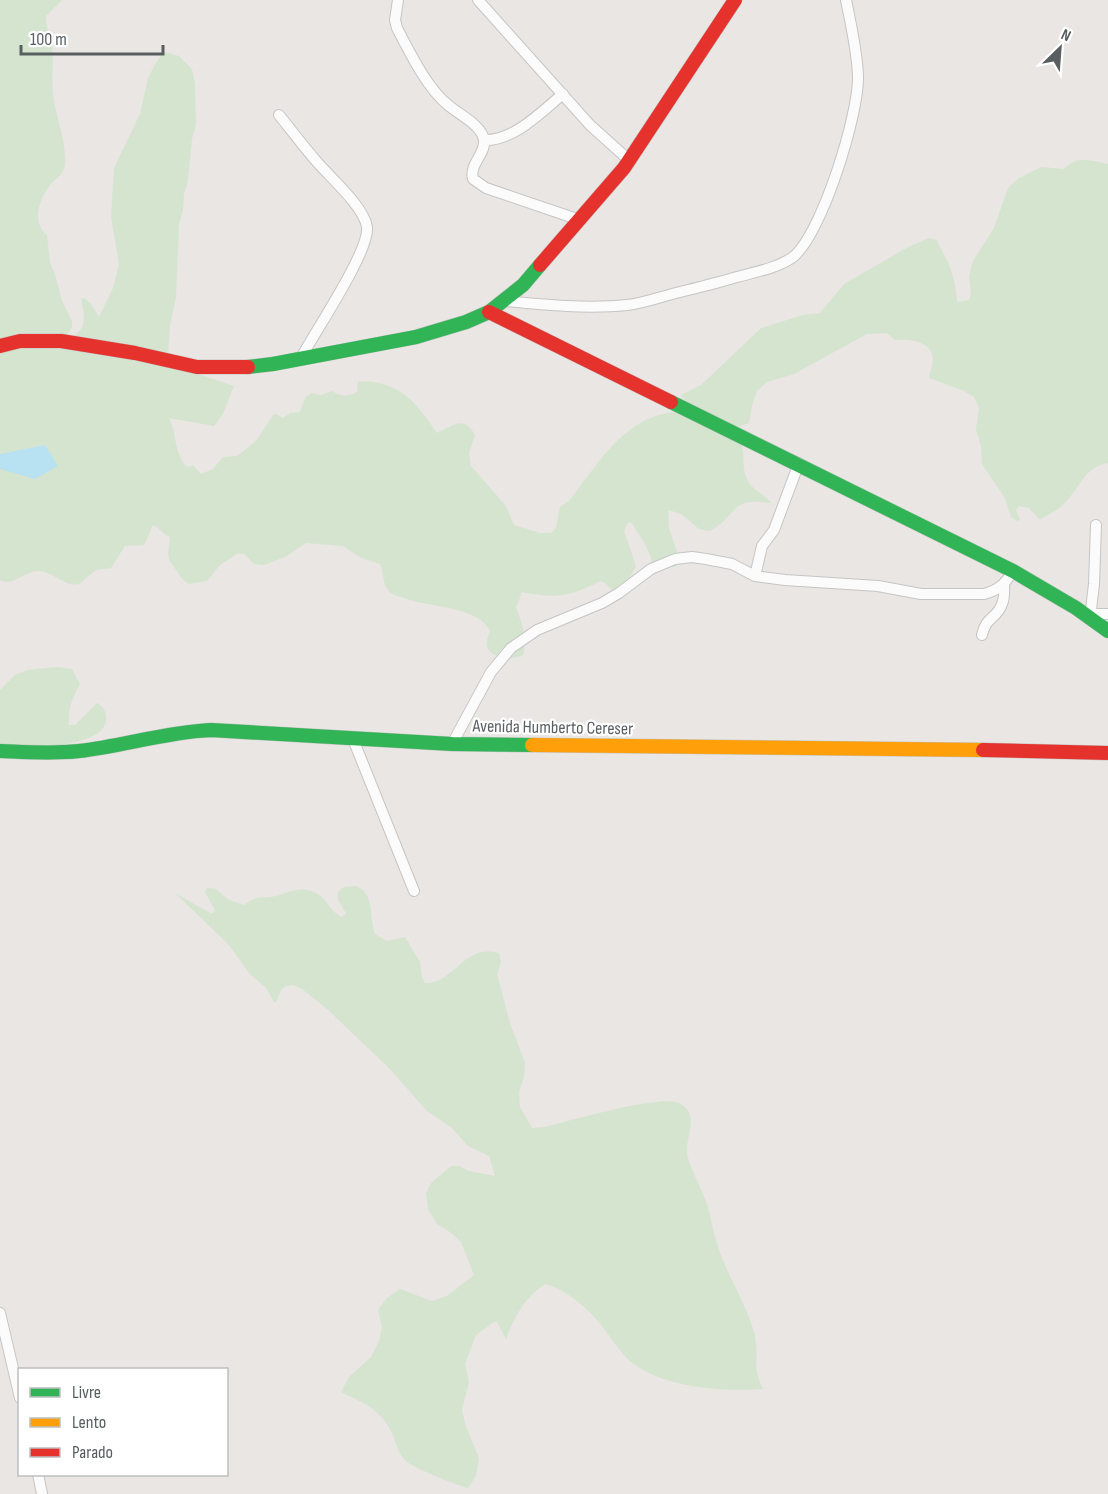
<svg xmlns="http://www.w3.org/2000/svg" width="1108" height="1494" viewBox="0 0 1108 1494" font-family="'Sofia Sans Condensed',sans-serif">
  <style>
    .green { fill: #d5e4cf }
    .water { fill: #b8e2f2 }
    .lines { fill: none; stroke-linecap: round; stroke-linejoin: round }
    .street-casing { stroke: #c5c5c5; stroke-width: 12 }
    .fast-casing { stroke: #c5c5c5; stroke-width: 15 }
    .slow-casing { stroke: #c5c5c5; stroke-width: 15 }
    .jam-casing { stroke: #c5c5c5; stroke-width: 15 }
    .street { stroke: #fcfbfb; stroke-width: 10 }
    .fast { stroke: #30b455; stroke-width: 14 }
    .slow { stroke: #ff9f0a; stroke-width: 14 }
    .jam { stroke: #e5322d; stroke-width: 14 }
    .labels { text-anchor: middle; stroke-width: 4.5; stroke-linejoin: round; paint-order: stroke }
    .street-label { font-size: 18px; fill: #595e61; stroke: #fff }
  </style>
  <rect width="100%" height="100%" fill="#e9e6e3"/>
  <path class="green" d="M0 0H62L46 16C46 27 50 37 52 48 54 63 51 79 53 94 56 118 66 139 65 163 65 174 56 178 50 185 39 200 31 222 47 235L50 263 55 274 62 301 72 321V327L66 337C88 335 85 315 81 299L84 298 91 304 99 317 113 288 119 264 111 217 114 168 140 114 148 78 155 64 164 52 179 56 192 69 195 84 196 124 192 139 188 180 184 194 183 210 179 224 176 297 170 326 168 357 198 374 234 386 223 414 214 426 169 418C177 434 174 454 187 467L193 465 201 474 213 469 223 457 237 456 256 441 274 414H276L283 418 290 413 300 412 305 398 311 393 321 395 332 391C341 397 347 397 357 392L358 381C400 381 415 401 437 433 454 425 464 415 475 435L469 453 471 466 506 506 514 525 540 533H551L556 528 560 507 569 501C596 467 622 420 668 413 679 411 689 417 700 414L683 398 681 395 701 385 761 328 803 315 820 313 844 284 910 246 929 238 937 240C939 247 943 252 946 258 953 271 956 288 957 302L969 300 971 294 969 276 973 261 994 228 1008 188 1019 178 1041 167 1064 169C1078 155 1090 160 1108 164V463C1084 467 1079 489 1064 504 1058 510 1047 515 1040 520L1029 508 1019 506 1016 510 1020 520 1017 521 1011 517 1005 498 982 464 981 446 976 430 979 408 974 397 964 391 929 378C930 372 933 364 933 358 931 341 908 338 895 340L887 333 867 334 794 374 767 382 757 391 752 406 749 423 738 427 737 431C738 436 741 440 742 445 745 458 741 471 749 483 755 491 765 495 771 503 728 497 740 514 710 531L699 529 681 514 668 510 669 528 679 558 677 566C668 569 661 566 652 562 649 547 639 536 632 523L628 522 624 531 636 566 626 585 614 592 605 583 601 581C568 597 558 599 522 592L516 608C523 624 527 639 523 655 515 660 488 659 487 645 486 641 489 634 490 630 474 605 430 608 404 598 398 596 391 595 388 590 382 583 384 572 380 564L359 557 343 546 306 543 287 556 264 565 254 564 244 554 238 553 220 565 207 581 189 584 183 580 169 560 168 554 170 537C162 534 160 528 153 525L144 545 125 546 111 568C107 569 101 569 97 570 90 573 85 581 78 584 66 588 52 571 39 571 26 570 13 587 0 580Z
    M57 667 72 669 80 684C72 698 68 709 69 725H75L97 703C103 706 106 711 106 718 109 748 21 749 0 751V690L15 675 28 670Z
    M356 886C375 893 369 918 375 934L387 941 405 937 420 962 422 977 425 983C454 984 464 943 499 953L501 962 497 974 510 1023 525 1063 524 1077 519 1092 520 1107 532 1128 545 1127C569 1121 661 1094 679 1103 701 1114 685 1137 687 1153 688 1163 701 1188 705 1199 711 1214 712 1229 717 1243 726 1274 745 1301 754 1332 760 1355 751 1366 763 1389 724 1392 668 1388 635 1365 623 1357 614 1342 605 1330 591 1311 568 1290 545 1284 525 1297 514 1317 506 1339L497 1322H494L476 1335 465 1364 469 1382 462 1410 466 1427 479 1458 476 1476 468 1488C451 1483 421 1471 407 1462 398 1455 396 1442 392 1433 381 1409 363 1403 341 1392L349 1377 371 1357 379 1341 382 1327 378 1310 387 1298 400 1289 432 1301 447 1296 474 1275 461 1242 450 1232 437 1224 428 1209 426 1193 431 1183 451 1166H459L469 1171 495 1176 489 1156 468 1146 451 1127 427 1111 389 1068 327 1009 302 989 293 985 286 986 281 990 276 1002H274L266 988 250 974 229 945 175 893 212 914 215 910 205 892 207 888 216 889 229 900 244 905C259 894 261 899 276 896 293 892 300 885 318 894 328 900 330 912 342 917L346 913 338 900V892L344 887Z"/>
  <path class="water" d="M45 445 58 466 35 479 0 469V454Z"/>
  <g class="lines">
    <g class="street-casing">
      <path id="street" d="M398 0 395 20 397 28C410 53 427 88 448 105 458 114 482 125 484 140 486 154 469 164 473 179L486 188 580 220
        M478 0 590 125 630 161
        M279 115C292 131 304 147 317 162 331 178 364 207 367 227 370 251 314 333 301 358
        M484 140C514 141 541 112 563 94
        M505 301C545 305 588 309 627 305 644 303 660 297 676 293 696 288 717 283 737 277 755 272 778 268 793 257 822 234 859 114 858 76 857 50 851 25 846 0
        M755 576 762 546 774 530 799 463
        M1091 614H1108
        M1090 618 1094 584 1096 525
        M982 635C986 616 997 619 1002 604 1005 598 1004 590 1004 584
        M353 739 414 891
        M452 744 491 672 511 648 537 630 602 603 619 593 651 569 675 559 692 557 706 559 732 564 755 576 785 580 878 586 921 594H984C999 590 1005 584 1013 571
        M0 1313 20 1398
        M38 1474 42 1494"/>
    </g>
    <g class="fast-casing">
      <path id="fast" d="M248 367 273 364 416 337 466 322 489 312 523 285 540 265
        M671 402 1013 571 1076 608 1108 631
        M0 751C26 752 53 754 79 751 123 746 166 732 211 730L452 744 532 745"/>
    </g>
    <g class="slow-casing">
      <path id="slow" d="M532 745 983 750"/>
    </g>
    <g class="jam-casing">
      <path id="jam" d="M540 265 624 168 735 0
        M489 312 671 402
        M0 346 20 341H61L135 353 197 367H248
        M983 750 1108 753"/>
    </g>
    <use href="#street" class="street"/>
    <use href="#fast" class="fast"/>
    <use href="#slow" class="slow"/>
    <use href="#jam" class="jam"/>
  </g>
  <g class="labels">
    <g class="street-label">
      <text transform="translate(553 727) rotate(1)" y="6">Avenida Humberto Cereser</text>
    </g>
  </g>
  <rect x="18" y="1368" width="210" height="108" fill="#ffffff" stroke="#bdbfc0" stroke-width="1.5"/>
  <rect x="30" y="1388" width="30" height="9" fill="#30b455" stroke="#bdbfc0" stroke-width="1.5"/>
  <text x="72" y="1398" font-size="18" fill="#595e61">Livre</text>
  <rect x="30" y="1418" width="30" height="9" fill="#ff9f0a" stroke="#bdbfc0" stroke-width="1.5"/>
  <text x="72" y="1428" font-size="18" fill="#595e61">Lento</text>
  <rect x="30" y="1448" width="30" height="9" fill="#e5322d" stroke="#bdbfc0" stroke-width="1.5"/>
  <text x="72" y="1458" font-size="18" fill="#595e61">Parado</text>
  <g transform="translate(1060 48) rotate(25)" stroke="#ffffff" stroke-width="4.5" paint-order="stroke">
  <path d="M0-4.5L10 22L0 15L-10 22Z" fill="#595e61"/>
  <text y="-9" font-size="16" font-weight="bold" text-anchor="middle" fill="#595e61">N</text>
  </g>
  <path d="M21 45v9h142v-9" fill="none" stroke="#595e61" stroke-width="3"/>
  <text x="30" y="45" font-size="18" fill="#595e61" stroke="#ffffff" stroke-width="4.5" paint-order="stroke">100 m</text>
</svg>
